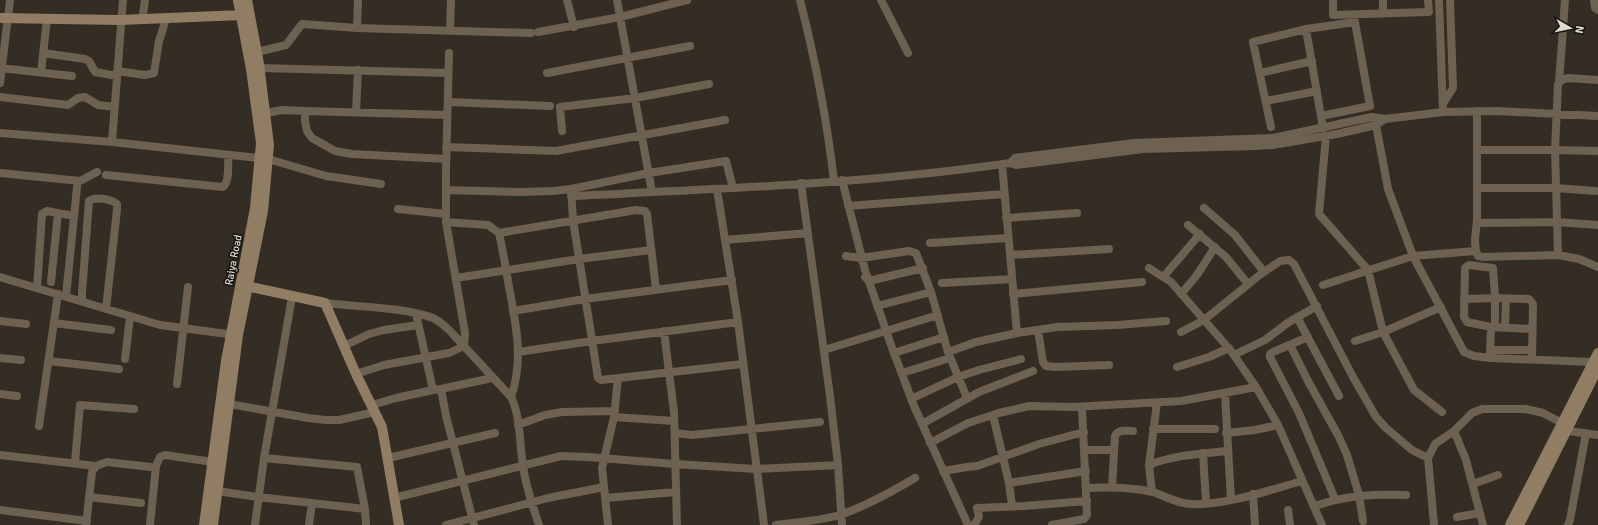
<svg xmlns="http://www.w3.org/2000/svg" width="1598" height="525" viewBox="0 0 1598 525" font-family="Signika,sans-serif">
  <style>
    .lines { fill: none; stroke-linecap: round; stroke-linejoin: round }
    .street { stroke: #6d6152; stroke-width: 8 }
    .secondary { stroke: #907d64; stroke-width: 10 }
    .labels { text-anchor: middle; stroke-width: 3.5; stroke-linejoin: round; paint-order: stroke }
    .street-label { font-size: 11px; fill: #dedad4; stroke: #191612 }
  </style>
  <rect width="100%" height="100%" fill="#342d24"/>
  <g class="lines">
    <path class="street" d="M567 0 574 27
      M617 0 652 192
      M800 0C815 59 827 120 834 181
      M881 0 908 53
      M1333 0V15L1429 12 1428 0
      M1383 0V13
      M1439 0 1443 112 1497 111 1598 116
      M1594 0 1595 8 1598 10
      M143 14 145 0
      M357 28 358 0
      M1306 29 1323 128
      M450 30 451 0
      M538 32 620 17 687 0
      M257 52 286 45 302 24 357 28 531 33
      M43 53 85 59 89 61 95 72 117 76
      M0 68 72 76
      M260 68 448 73
      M117 71 145 75 154 73 159 41 166 19
      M41 72 47 19
      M547 73 690 46
      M1260 73 1312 61
      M0 83 10 0
      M1559 83 1565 0
      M0 97 68 105 78 98 85 97 98 105 115 107
      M1266 101 1317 91
      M448 102 550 106
      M1443 104 1453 88 1450 0
      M305 111 447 115
      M1477 111C1477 146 1477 181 1477 217 1477 230 1472 244 1478 256L1484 257 1558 255 1579 259 1598 267
      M356 112 358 70
      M266 113 282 110 305 111V121L307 131 312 138 335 151 352 154 446 159
      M1376 125 1388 189 1413 256 1464 352 1474 356 1490 358 1593 362
      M1271 127 1253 42 1306 29 1355 22 1370 106 1321 116
      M562 131 560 107 635 98 709 84
      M0 133 112 142 259 158
      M1326 136 1319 214 1368 270 1383 332 1414 390 1442 412
      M112 142 123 0
      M446 147 556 151 725 120
      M1478 150H1555L1598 151
      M268 159 326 176 381 184
      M1010 163 1015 158 1134 143 1273 138 1372 117 1385 119 1443 112
      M1002 164 1017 333
      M0 173 80 181 97 172
      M106 175 223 187C230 181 228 163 228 155
      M842 180 865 270 891 345 914 406 968 525
      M801 183 830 396 838 465 842 525
      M1477 188H1556L1596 191
      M571 189 573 220 598 378 601 380 743 364
      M717 189 738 322 764 525
      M446 190 521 192 553 191 571 189 649 173 726 161 733 188
      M571 196C717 189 865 184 1010 163L1016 165 1143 149 1255 146 1273 145 1337 134 1376 125 1385 119
      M848 206 1004 194
      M1204 208 1235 235 1264 272
      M398 209 446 214
      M1006 218 1077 213
      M446 222 488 225 499 233C503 251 506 269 509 287 516 324 524 361 511 397
      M1477 223 1557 222 1598 225
      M1188 225 1226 257 1248 284
      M499 233 636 210 645 211 647 214 656 289
      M725 240 808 233
      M930 243 1008 238
      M1010 255 1109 249
      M1558 255 1555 150 1558 84 1562 80 1568 78 1598 80
      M846 256 861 258 909 251 916 253 931 292 948 352 967 398
      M1149 268 1171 282 1231 351 1256 387 1278 425 1322 525
      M1164 276 1200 234
      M0 277 160 325 235 335
      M865 277 869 281 923 268
      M456 278 579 259 651 250
      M51 282 58 213
      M942 283 1012 279
      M1323 285 1413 256 1475 251
      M37 288 42 214 47 211 74 216
      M1013 294 1142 282
      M1181 294 1197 275 1215 247
      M66 296 77 187
      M1464 299 1495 298V327
      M82 301V293L89 201C95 196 111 199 117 204V210L106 309
      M325 303C357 307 403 307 433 318 440 321 445 326 450 331L511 397C521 417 519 443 523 465 525 485 533 506 539 525
      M877 306 931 292
      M513 311 585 299 732 280
      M416 314 433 390 441 389 446 416 474 525
      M1297 317 1339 396
      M0 321 26 324
      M54 323 111 330
      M1505 327 1506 299
      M1038 330 1043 362 1046 366 1056 367 1109 365
      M664 331 674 412 677 525
      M1181 332 1204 320 1261 274 1280 261 1289 260 1294 264 1353 377 1376 417 1386 428 1412 450 1428 458
      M1308 337 1273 352 1270 354V357L1299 413 1335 499
      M1355 341 1383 332 1441 307
      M1290 345 1308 381 1339 437 1347 455 1359 495 1363 521
      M344 346 369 334 384 330 418 325
      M824 350 938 315
      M1490 350H1532
      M518 352 592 341 738 322
      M948 352 976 342 1017 333 1057 327 1118 325 1166 321
      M894 353 944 337
      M1490 353 1491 327
      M1234 355 1265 340 1289 322 1317 306
      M0 358 21 360
      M125 359 130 317
      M1532 359 1533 304 1529 299 1495 298 1493 268 1469 265 1465 268 1464 317 1467 322 1491 327 1532 329
      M49 361 119 369
      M1177 367 1209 357 1229 348
      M902 373 950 358
      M356 374 384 365 449 353 464 346 465 333 446 222V170L449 53
      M177 384 188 287
      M441 389 492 378
      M1225 393 1231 500
      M0 394 17 396
      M911 399 958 377 979 370 1021 359
      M224 403 308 418 326 420H339L375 412
      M372 405 396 398 433 390
      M993 415 1009 483 1012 506
      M614 417 674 421
      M922 424 979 392 1033 371
      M518 425 545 415 562 412 615 411
      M39 426 58 294
      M1153 429H1215
      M1561 430 1598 435
      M1454 431 1466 460 1483 525
      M675 433 692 435 820 422
      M1226 433 1255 430 1278 425
      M930 443 968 423 999 413 1029 406 1072 407 1181 401 1256 387
      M1085 450H1114
      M1203 453 1206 503
      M0 455 96 466
      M264 458 357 467 365 509 366 525
      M388 458 495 433
      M75 462 80 405 134 409
      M1149 465C1174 455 1200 454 1227 451
      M943 471 967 467 977 466 1039 444 1084 432
      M1009 483 1086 471
      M1473 484 1498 475
      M1112 487 1115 436C1118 429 1126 431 1133 431
      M1086 488C1108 487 1131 487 1153 492 1165 496 1178 504 1191 504 1224 506 1270 490 1302 481
      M217 491 258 497 365 509
      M1152 492 1149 465 1157 403
      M1253 494 1255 525
      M89 497 141 503
      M394 498 561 456 588 457 675 464 756 469 838 465
      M605 498 676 492
      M1315 506C1347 495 1373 494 1406 495
      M0 510 87 521
      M1288 510 1290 525
      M1457 517 1480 513
      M86 525 92 472 96 466 107 462 151 467
      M150 525 156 466 160 457 165 455 213 462
      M255 525 264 458 292 297
      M309 525 312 503
      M446 525 548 498 604 487
      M608 525 602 468 614 417 618 378
      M776 525C797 522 819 521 840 515 864 507 893 491 915 478
      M974 525 979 517 977 508 1024 506 1087 501
      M1052 525 1084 519 1087 515 1082 407
      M1434 525 1428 458 1435 444 1454 431 1472 413 1482 409H1526L1543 413 1568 426
      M1568 525 1570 520 1586 433"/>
    <path class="secondary" d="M0 18 120 20 242 15 248 14
      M242 285 325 303 356 374 382 427 399 525
      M204 525 226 361 255 208 261 143 251 69 238 0
      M213 525 238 335 263 211 269 145 259 64 247 0
      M1510 525 1598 353
      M1519 525 1598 368"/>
  </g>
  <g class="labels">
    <g class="street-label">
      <text transform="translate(233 260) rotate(-79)" y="4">Raiya Road</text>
    </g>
  </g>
  <g transform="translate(1570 28) rotate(99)" stroke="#191612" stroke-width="3" paint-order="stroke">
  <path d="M0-3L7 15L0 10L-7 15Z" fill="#dedad4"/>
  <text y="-6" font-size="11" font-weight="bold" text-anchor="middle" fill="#dedad4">N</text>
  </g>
</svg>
